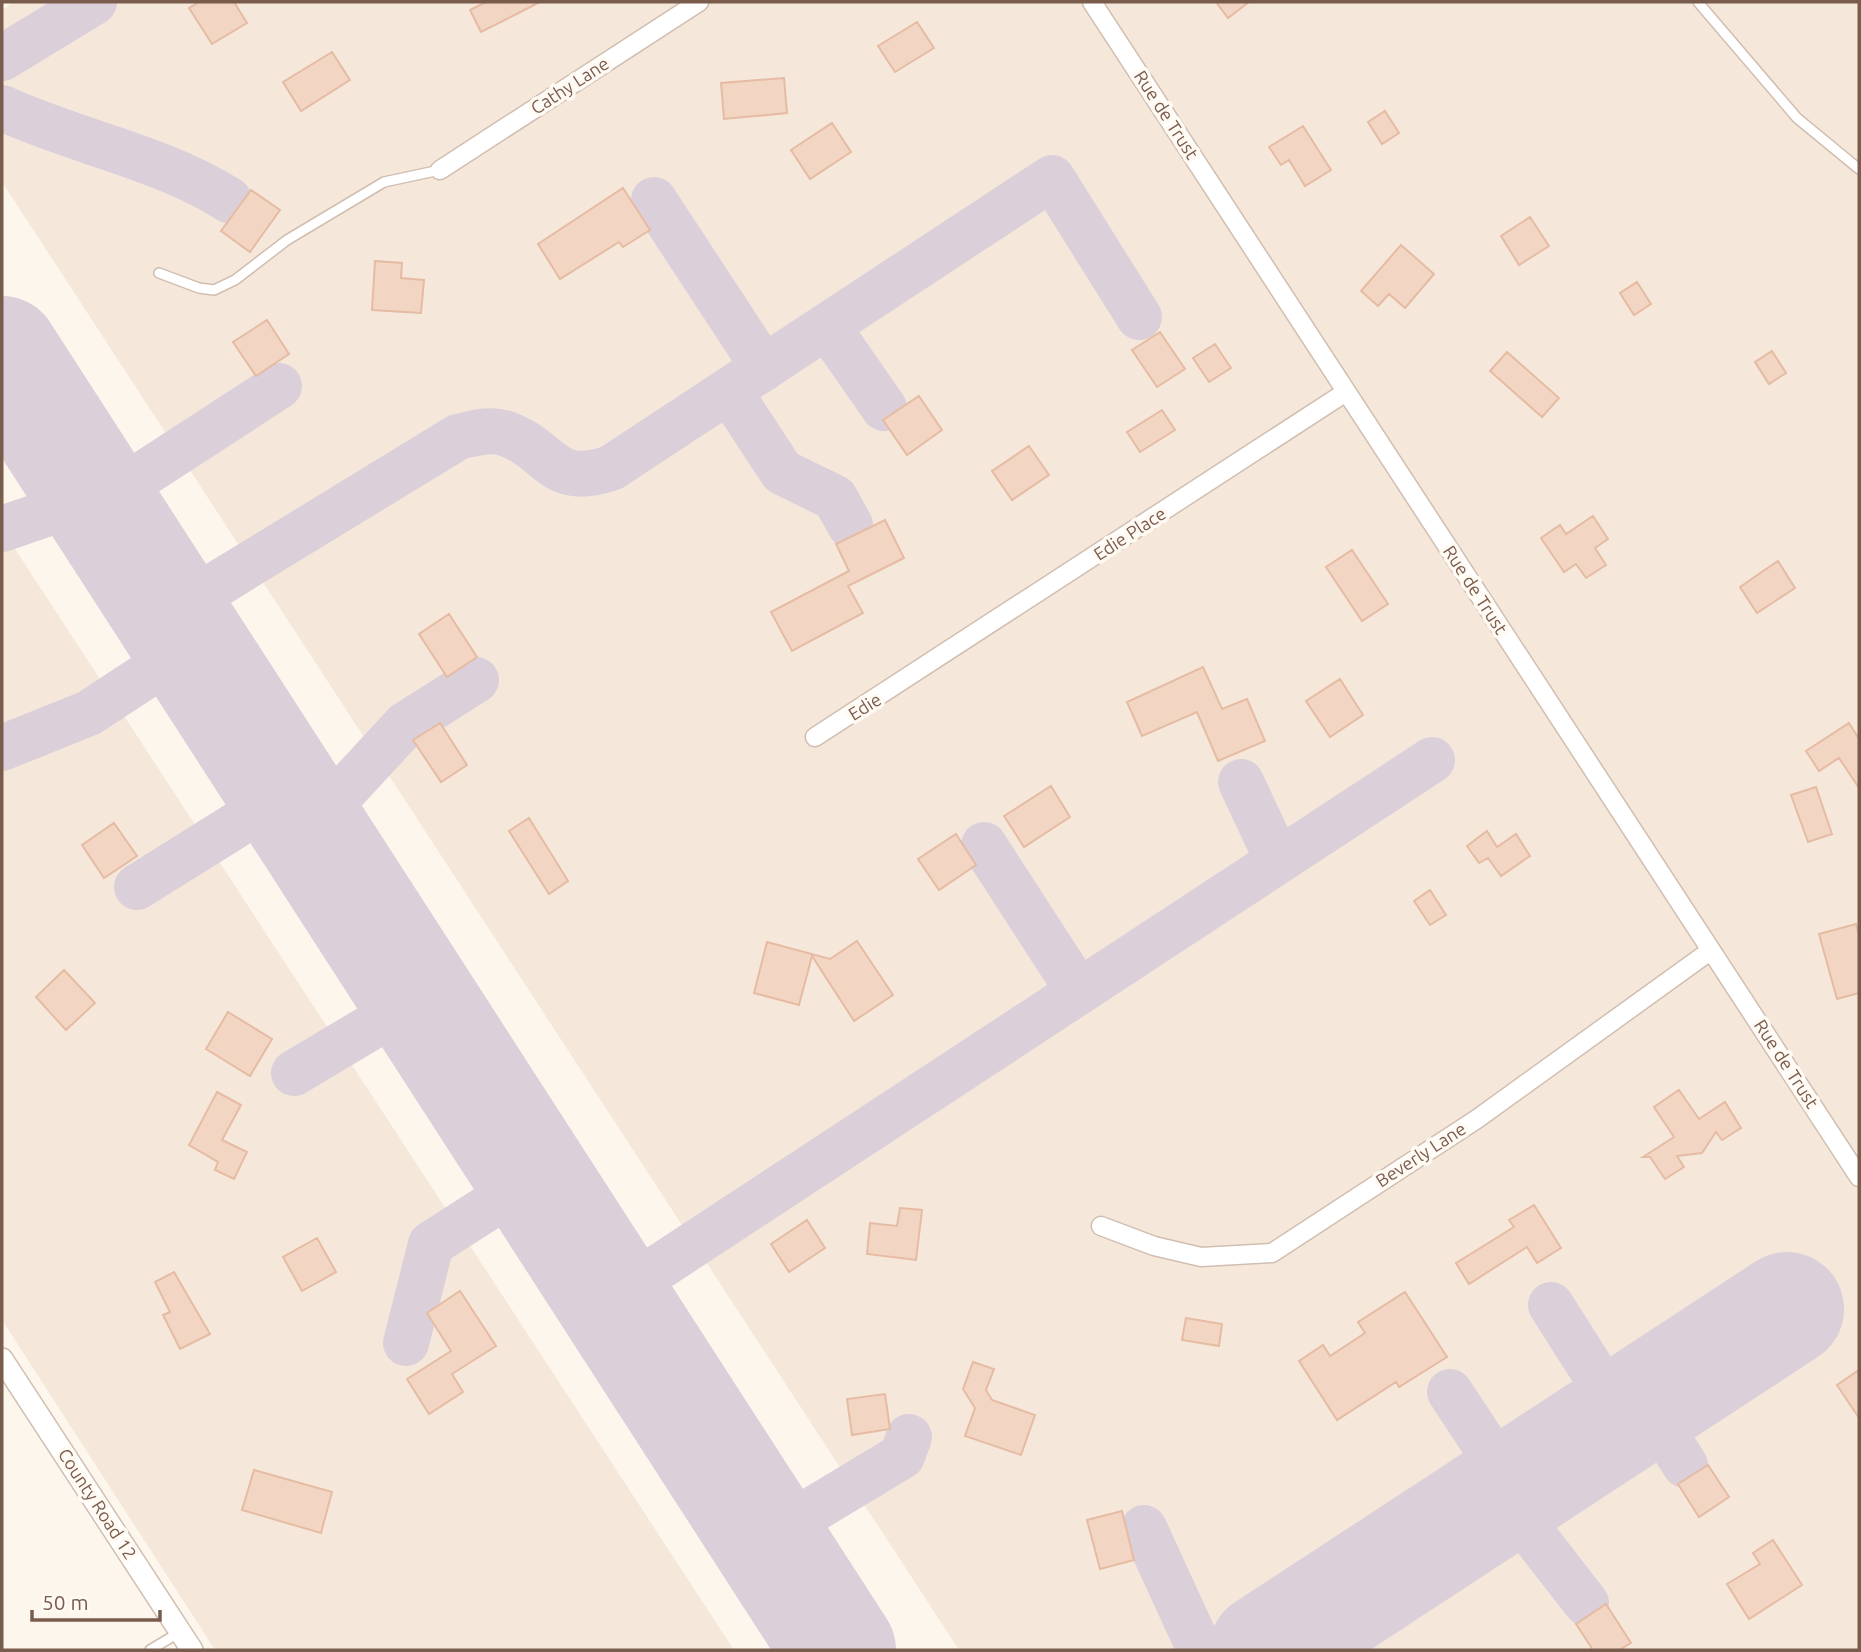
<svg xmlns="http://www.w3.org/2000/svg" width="1861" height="1652" viewBox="0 0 1861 1652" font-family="Ubuntu,sans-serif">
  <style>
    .residential { fill: #f5e8da }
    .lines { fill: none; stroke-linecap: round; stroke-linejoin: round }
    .taxiway { stroke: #dbcfda; stroke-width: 46 }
    .runway { stroke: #dbcfda; stroke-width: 114 }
    .building { fill: #f3d5c3; stroke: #e6bba3; stroke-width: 2 }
    .service-casing { stroke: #d1beb0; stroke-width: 12 }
    .minor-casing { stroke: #d1beb0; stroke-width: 21 }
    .tertiary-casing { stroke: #d1beb0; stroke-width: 24 }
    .service { stroke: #fff; stroke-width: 9 }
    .minor { stroke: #fff; stroke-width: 18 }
    .tertiary { stroke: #fff; stroke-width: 21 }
    .labels { text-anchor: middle; stroke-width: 7; stroke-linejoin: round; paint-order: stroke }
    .street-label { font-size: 18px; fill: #7a5c4d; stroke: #fffaf3 }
  </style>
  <rect width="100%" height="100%" fill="#fdf6ec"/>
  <path class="residential" d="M14 2H1859V1650H959L2 182V10Z
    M2 529 734 1650H215L2 1320Z"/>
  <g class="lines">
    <path class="taxiway" d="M2 58 94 2
      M2 108C76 142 161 157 229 200
      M654 200 764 368
      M827 326 884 408
      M729 391 782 472 835 498 850 525
      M2 396 28 393
      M99 503 279 386
      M2 529 95 497
      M170 613 458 437C475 433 491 428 507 434 553 451 551 488 611 468L1052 178 1139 317
      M2 748 89 713 191 646
      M1241 782 1278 861
      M309 829 405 725 476 680
      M984 845 1079 992
      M137 887 286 794
      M294 1073 418 999
      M612 1298 1432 760
      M1551 1305 1622 1417
      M406 1343 431 1244 534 1178
      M1450 1392 1513 1488
      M1645 1402 1685 1465
      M1502 1495 1586 1603
      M1144 1528 1200 1650
      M766 1538 902 1456 909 1437"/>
    <path class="runway" d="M2 353 839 1650
      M1266 1650 1787 1309"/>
  </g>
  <path class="building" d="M199 2H234L247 23 212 44 189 8Z
    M486 2H540L481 32 470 10Z
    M1216 2H1249L1228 18Z
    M917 22 934 48 895 72 878 46Z
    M332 52 350 80 301 111 283 82Z
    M784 78 787 113 724 119 721 83Z
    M1385 111 1399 133 1382 144 1368 122Z
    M832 123 851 152 810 179 791 150Z
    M1303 126 1331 170 1305 186 1289 160 1281 165 1269 147Z
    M623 188 650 230 623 247 619 242 560 279 538 244Z
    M251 190 280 210 250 252 221 231Z
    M1530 217 1549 246 1519 265 1501 236Z
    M1401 245 1434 274 1405 308 1389 294 1378 306 1361 291Z
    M375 261 402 263 401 278 424 280 421 313 372 310Z
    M1637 282 1651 304 1634 315 1620 293Z
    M267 320 289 354 256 376 233 342Z
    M1160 332 1185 369 1157 387 1132 350Z
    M1215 344 1231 368 1209 382 1193 358Z
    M1772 351 1786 373 1769 384 1755 362Z
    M1507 352 1559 398 1542 417 1490 371Z
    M919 396 942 430 907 455 883 420Z
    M1162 410 1175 430 1140 452 1127 432Z
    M1029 446 1049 475 1012 500 992 471Z
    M1593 516 1608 539 1595 548 1606 565 1586 578 1576 564 1564 572 1541 538 1560 525 1566 534Z
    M885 520 904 558 848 586 863 613 792 651 771 612 849 571 836 544Z
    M1352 550 1388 604 1362 621 1326 567Z
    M1778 561 1795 588 1757 613 1740 587Z
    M449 614 477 657 447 677 419 634Z
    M1203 667 1222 709 1247 699 1265 741 1218 761 1197 712 1142 736 1127 702Z
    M1340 679 1363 715 1330 737 1306 701Z
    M440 723 467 765 441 782 413 740Z
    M1849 723 1859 739V788L1839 758 1819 771 1806 751Z
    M1051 786 1070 817 1024 847 1004 816Z
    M1816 787 1832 834 1808 842 1791 795Z
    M529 818 568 881 549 894 509 831Z
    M114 823 137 856 104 878 82 845Z
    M1487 831 1497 847 1516 834 1530 856 1501 876 1488 858 1479 863 1467 846Z
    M956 834 976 865 939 890 918 859Z
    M1430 890 1446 915 1430 925 1414 901Z
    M1856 924 1859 935V993L1837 999 1819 934Z
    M857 941 893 995 854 1021 812 956 799 1005 754 993 767 942 830 959Z
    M64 970 95 1003 66 1030 36 997Z
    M228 1012 272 1039 250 1076 206 1049Z
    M1679 1090 1699 1119 1725 1102 1741 1128 1722 1140 1716 1132 1702 1153 1677 1156 1684 1167 1665 1179 1650 1157H1643L1674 1137 1654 1107Z
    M217 1092 241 1105 222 1140 247 1152 234 1179 215 1170 218 1162 189 1145Z
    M1534 1205 1561 1248 1537 1263 1527 1247 1469 1284 1456 1263 1514 1227 1509 1220Z
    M900 1208 922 1210 916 1260 867 1254 870 1223 897 1226Z
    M807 1220 825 1248 789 1272 771 1244Z
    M317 1238 336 1272 302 1291 283 1257Z
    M174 1272 210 1334 180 1349 163 1315 170 1312 155 1282Z
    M460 1291 496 1346 452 1374 463 1392 429 1414 407 1379 451 1351 427 1313Z
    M1405 1292 1447 1357 1399 1387 1396 1382 1337 1420 1299 1361 1323 1345 1330 1356 1365 1333 1358 1322Z
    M1186 1318 1222 1324 1219 1346 1182 1340Z
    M973 1362 994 1369 986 1390 992 1400 1035 1415 1021 1455 965 1436 975 1408 963 1389Z
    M1859 1370V1418L1837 1385Z
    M885 1394 890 1429 852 1435 847 1399Z
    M1708 1465 1729 1497 1699 1517 1678 1484Z
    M254 1470 332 1492 321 1533 242 1510Z
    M1122 1511 1134 1560 1100 1569 1087 1520Z
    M1773 1540 1802 1585 1749 1619 1727 1584 1760 1564 1753 1553Z
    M1606 1604 1631 1643 1619 1650H1593L1576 1624Z"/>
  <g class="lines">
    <g class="service-casing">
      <path id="service" d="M1698 2 1797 118 1859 169
        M159 273 199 288 214 290 235 280 287 240 384 182 440 170
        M150 1650 180 1632"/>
    </g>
    <g class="minor-casing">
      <path id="minor" d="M1092 2 1859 1177
        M440 170 699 2
        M815 737 1346 392
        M1101 1226 1154 1246 1201 1257 1272 1253 1477 1119 1710 951"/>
    </g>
    <g class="tertiary-casing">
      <path id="tertiary" d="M2 1359 192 1650"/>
    </g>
    <use href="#service" class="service"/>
    <use href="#minor" class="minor"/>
    <use href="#tertiary" class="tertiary"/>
  </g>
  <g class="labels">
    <g class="street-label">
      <text transform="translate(570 86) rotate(-33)" y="6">Cathy Lane</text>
      <text transform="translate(1166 115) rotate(57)" y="6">Rue de Trust</text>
      <text transform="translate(1130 534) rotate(-33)" y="6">Edie Place</text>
      <text transform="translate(1475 590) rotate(57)" y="6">Rue de Trust</text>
      <text transform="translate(865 707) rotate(-32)" y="6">Edie</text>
      <text transform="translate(1786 1064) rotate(57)" y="6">Rue de Trust</text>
      <text transform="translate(1421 1155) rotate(-33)" y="6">Beverly Lane</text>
      <text transform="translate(97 1504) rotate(57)" y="6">County Road 12</text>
    </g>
  </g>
  <rect width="1861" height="1652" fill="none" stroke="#7a5c4d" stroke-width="7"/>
  <path d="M32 1610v10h128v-10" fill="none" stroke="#7a5c4d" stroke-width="3.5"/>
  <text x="42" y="1610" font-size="21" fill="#7a5c4d" stroke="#fffaf3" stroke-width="5" paint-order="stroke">50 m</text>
</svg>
